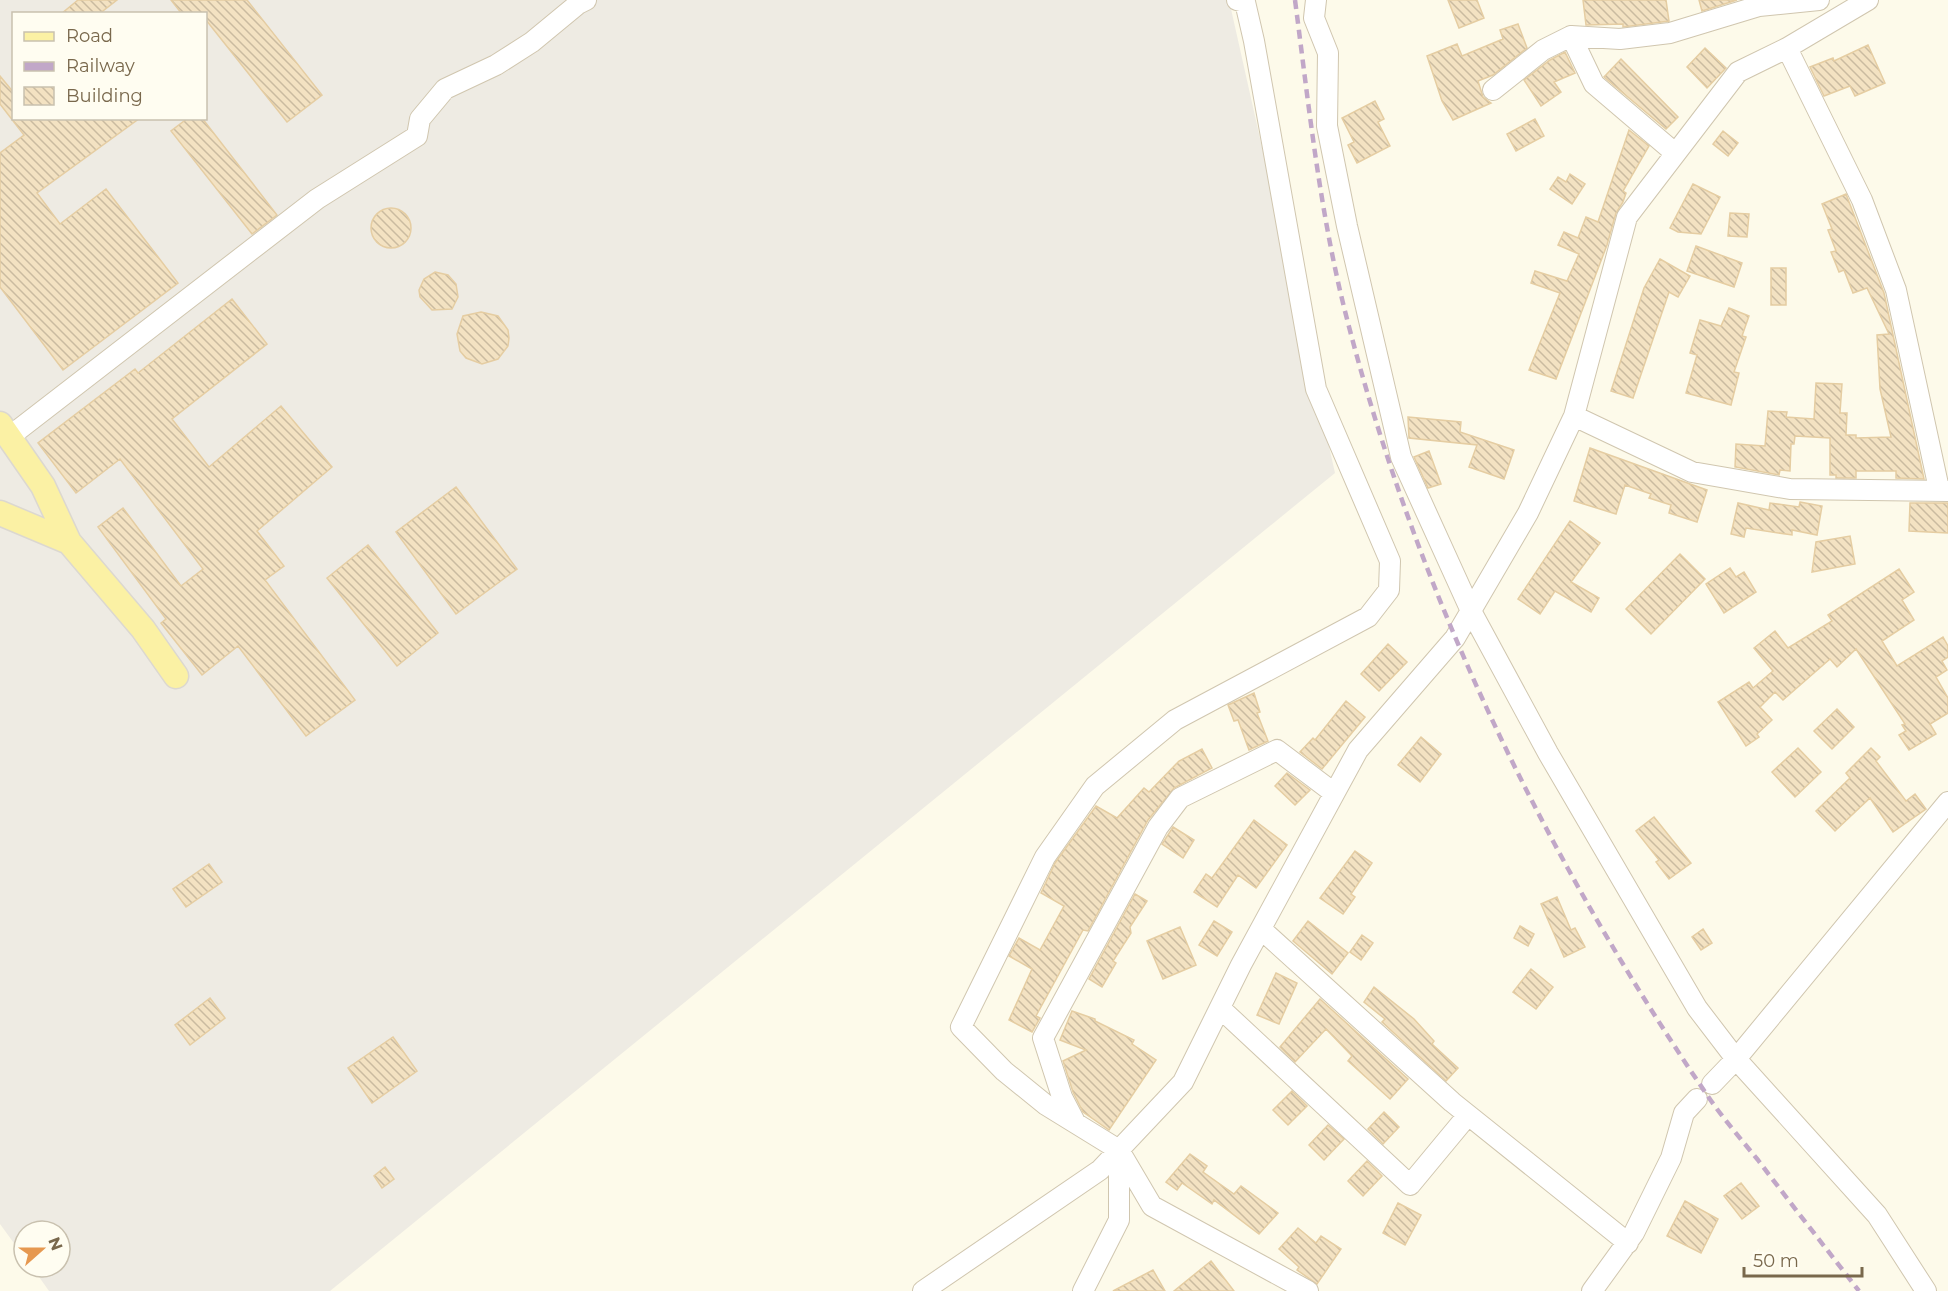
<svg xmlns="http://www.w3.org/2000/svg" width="1948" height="1291" viewBox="0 0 1948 1291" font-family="Montserrat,sans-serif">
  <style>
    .industrial { fill: #eeebe3; fill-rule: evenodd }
    .building { fill: url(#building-back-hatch); stroke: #e5cda2; stroke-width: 1.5 }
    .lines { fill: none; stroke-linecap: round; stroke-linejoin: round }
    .minor-casing { stroke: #d0c6af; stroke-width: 22 }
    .major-casing { stroke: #dcd8d0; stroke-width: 27 }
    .minor { stroke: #fff; stroke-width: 20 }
    .major { stroke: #fbf1a4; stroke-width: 24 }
    .rail { stroke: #c1a7c8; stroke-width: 4.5; stroke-dasharray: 9 6; stroke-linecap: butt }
  </style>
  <defs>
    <pattern id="building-back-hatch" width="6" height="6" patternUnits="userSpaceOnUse" patternTransform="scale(1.5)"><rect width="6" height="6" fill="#f3e2c2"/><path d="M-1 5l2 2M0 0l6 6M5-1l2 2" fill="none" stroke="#cabba0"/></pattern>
  </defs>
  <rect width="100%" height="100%" fill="#fdfaea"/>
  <path class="industrial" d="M0 0H1229L1335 473 330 1291H49L32 1267H60V1231H24V1257L0 1224ZM14 14H206V118H14Z"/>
  <path class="building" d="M78 0H117L99 14H61Z
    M171 0H247L322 95 287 122 206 20V14H182Z
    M1448 0H1477L1484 18 1459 28Z
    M1583 0H1666L1669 21 1623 27V24L1586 25Z
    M1699 0H1737L1702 11Z
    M1518 24 1527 48 1493 75 1478 81 1483 97 1491 103 1453 120 1442 101 1427 56 1457 44 1462 56 1503 39 1500 30Z
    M1868 45 1885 83 1855 96 1850 86 1824 96 1810 67 1833 58 1834 61Z
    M1705 48 1726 68 1707 88 1687 67Z
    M1565 52 1575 73 1554 82 1561 92 1541 106 1524 80 1550 60Z
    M1621 59 1678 117 1666 129 1604 77Z
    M0 76 14 93V118H140L37 193 60 224 106 189 178 283 63 370 0 287V153L24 135 0 104Z
    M1375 101 1384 119 1378 122 1390 146 1357 163 1348 145 1354 142 1342 118Z
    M188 118H202L277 215 252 234 171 131Z
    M1535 119 1544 136 1516 151 1507 134Z
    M1629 130 1649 146 1623 191 1626 193 1623 202 1616 213 1607 245 1556 379 1529 370 1560 293 1531 283 1535 271 1567 281 1579 254 1558 245 1564 232 1578 238 1586 217 1598 222Z
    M1723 131 1738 143 1728 156 1713 144Z
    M1570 174 1585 184 1572 204 1550 189 1558 177 1566 182Z
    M1693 184 1720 197 1701 234 1678 232 1670 228Z
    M1846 194 1884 293 1924 479 1896 478V471H1856V478H1836V475H1830V438L1795 436 1794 444H1791L1790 471 1780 470 1779 475 1735 467 1736 444 1765 446 1768 411 1787 412 1786 417 1814 419 1816 383 1842 384 1840 413H1847L1846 435H1856V438L1891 437 1880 389 1877 335 1889 334 1867 288 1853 293 1844 270 1839 272 1831 252 1836 251 1828 230 1832 229 1822 204Z
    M371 228a20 20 0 1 1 40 0a20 20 0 1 1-40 0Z
    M1730 213 1749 214 1747 237 1728 236Z
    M1696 246 1742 263 1734 287 1687 271Z
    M1660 259 1690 276 1678 297 1669 292 1633 398 1611 391 1644 288Z
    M1771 268H1786V305H1771Z
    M435 272 448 275 456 284 458 297 452 309 432 310 420 297 419 290 424 279Z
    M232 299 267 344 172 419 209 467 281 406 332 467 257 531 284 566 265 580 355 700 306 736 238 646 202 675 161 623 166 619 98 527 123 508 181 586 203 569 120 459 76 493 38 443 135 369 138 373Z
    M1729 308 1749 316 1742 336 1746 337 1734 372 1739 373 1731 405 1686 393 1697 355 1690 353 1700 320 1721 326Z
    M481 312 498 316 508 330 509 338 508 346 498 359 482 364 466 358 460 351 457 334 463 316Z
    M1408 417 1461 422 1460 432 1514 450 1504 479 1469 467 1477 445 1409 438Z
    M1590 448 1707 490 1697 522 1669 513 1671 505 1649 498 1651 494 1625 485 1616 514 1574 501Z
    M1429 451 1441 484 1428 488 1414 457Z
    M456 487 517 569 456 614 396 532Z
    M1800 502 1822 506 1817 535 1792 530V535L1746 528 1744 537 1731 534 1738 503 1769 510 1770 503 1799 507Z
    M1910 503H1948V533L1909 531Z
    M1570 521 1600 543 1571 582 1599 598 1591 612 1555 591 1540 614 1518 599Z
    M1850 536 1855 564 1812 572 1816 542Z
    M368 545 438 633 397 666 327 578Z
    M1680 554 1705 579 1651 634 1626 609Z
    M1730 568 1736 577 1744 572 1756 592 1724 613 1706 584Z
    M1899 569 1914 592 1902 600 1914 620 1882 641 1897 666 1943 637 1948 646V657L1942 661 1947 670 1936 677 1948 698V713L1930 724 1936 734 1909 750 1899 735 1906 731 1902 725 1905 724 1856 649 1837 667 1830 659 1783 700 1775 692 1760 707 1772 720 1757 734 1759 737 1746 746 1718 702 1749 682 1753 688 1773 671 1754 648 1775 631 1788 648 1832 621 1828 615Z
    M1388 644 1407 662 1379 691 1361 674Z
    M1254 693 1260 712 1257 713 1268 741 1249 750 1238 720 1234 721 1228 705Z
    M1346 701 1365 717 1322 769 1300 752 1313 738 1315 740Z
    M1837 709 1854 727 1832 749 1814 731Z
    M1421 737 1441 754 1420 782 1398 765Z
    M1798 748 1821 772 1795 797 1772 772Z
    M1871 748 1880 757 1876 761 1906 801 1915 794 1926 809 1893 832 1870 798 1835 831 1816 811 1850 778 1846 773Z
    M1202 749 1212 768 1174 788 1148 820 1088 931 1083 930 1036 1016 1040 1018 1032 1032 1009 1020 1032 969 1009 956 1019 938 1040 950 1064 906 1041 893 1055 863 1096 806 1117 818 1144 788 1149 792 1179 761Z
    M1287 773 1310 790 1295 805 1275 786Z
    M1654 817 1691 863 1669 879 1656 862 1659 860 1636 831Z
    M1254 820 1287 845 1256 888 1238 875 1217 907 1194 892 1206 874 1212 878Z
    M1173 827 1194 840 1183 858 1162 844Z
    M1355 851 1372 863 1351 894 1355 897 1343 914 1320 898Z
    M209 864 222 882 186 907 173 889Z
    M1135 894 1147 901 1130 927 1131 933 1113 961 1116 963 1102 987 1089 979Z
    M1557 897 1571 930 1575 928 1585 947 1564 957 1541 904Z
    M1214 921 1232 932 1217 956 1199 945Z
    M1308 921 1348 953 1332 974 1293 941Z
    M1520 926 1534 934 1528 946 1514 938Z
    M1180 927 1196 965 1163 979 1147 941Z
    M1703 929 1712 943 1701 950 1692 937Z
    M1362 935 1373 943 1361 960 1350 952Z
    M1531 969 1553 987 1536 1009 1513 992Z
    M1276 973 1297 983 1279 1024 1257 1015Z
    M1374 987 1414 1019 1434 1041 1432 1044 1458 1068 1446 1081 1382 1022 1385 1019 1364 1002Z
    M210 998 225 1018 190 1045 175 1025Z
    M1320 999 1408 1079 1390 1099 1348 1061 1352 1056 1326 1029 1295 1062 1280 1047Z
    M1072 1011 1095 1019V1021L1134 1040 1132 1044 1156 1060 1109 1130 1083 1112 1073 1092 1063 1061 1086 1050 1060 1040Z
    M393 1037 417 1071 372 1103 348 1068Z
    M1292 1091 1307 1106 1288 1125 1273 1110Z
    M1384 1112 1399 1127 1383 1144 1368 1129Z
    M1328 1125 1344 1139 1324 1160 1309 1145Z
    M1190 1154 1207 1166 1203 1172 1234 1194 1241 1186 1278 1213 1259 1234 1214 1200 1212 1204 1182 1183 1177 1190 1166 1182Z
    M1367 1161 1382 1176 1363 1196 1348 1181Z
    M385 1167 394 1179 382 1188 374 1176Z
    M1741 1183 1759 1206 1742 1219 1724 1196Z
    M1685 1201 1718 1219 1701 1253 1667 1236Z
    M1398 1203 1421 1215 1405 1245 1383 1233Z
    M1298 1228 1316 1243 1321 1236 1341 1249 1317 1284 1297 1270 1299 1267 1279 1249Z
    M1211 1261 1234 1291H1174Z
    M1153 1270 1165 1291H1113Z"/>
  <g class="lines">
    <g class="minor-casing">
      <path id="minor" d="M1237 0 1245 2 1254 41 1316 389 1390 561 1389 590 1368 617 1175 720 1095 786 1045 857 961 1027 1004 1071 1046 1105 1119 1150 1152 1206 1308 1291
        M1316 0 1314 18 1328 53 1327 126 1347 226 1401 457 1471 611 1548 753 1697 1008 1736 1059 1877 1215 1926 1291
        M1571 36 1594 84 1675 153
        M1787 48 1862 200 1896 290 1939 489
        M1493 90 1543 50 1571 36 1620 39 1670 33 1759 6 1819 0
        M1574 416 1692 472 1790 489 1948 491
        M9 437 317 199 417 136 420 119 445 89 496 65 532 42 578 4 586 0
        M1261 929 1452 1102 1628 1243
        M1220 1008 1410 1185 1468 1115
        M1712 1084 1736 1059 1948 802
        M1075 1122 1062 1097 1043 1038 1158 827 1180 798 1277 750 1334 793
        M923 1291 1100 1170 1183 1082 1241 965 1358 750 1455 638 1528 513 1574 416 1627 217 1738 72 1787 48 1868 0
        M1083 1291 1119 1220V1150
        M1592 1291 1634 1233 1671 1158 1684 1113 1697 1099"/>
    </g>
    <g class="major-casing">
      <path id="major" d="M0 424 43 486 69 542
        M0 513 69 542 143 629 176 676"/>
    </g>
    <use href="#minor" class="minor"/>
    <use href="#major" class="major"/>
    <path class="rail" d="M1295 0C1309 107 1320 215 1347 319 1418 596 1545 856 1705 1092 1721 1116 1740 1138 1758 1160 1791 1204 1825 1247 1859 1291"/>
  </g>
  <rect x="12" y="12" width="195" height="108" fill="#fffdf1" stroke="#c9c1af" stroke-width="1.5"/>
  <rect x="24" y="32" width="30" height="9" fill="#fbf1a4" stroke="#c9c1af" stroke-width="1.5"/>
  <text x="66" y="42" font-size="18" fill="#79684c">Road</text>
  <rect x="24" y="62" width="30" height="9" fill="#c1a7c8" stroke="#c9c1af" stroke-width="1.5"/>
  <text x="66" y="72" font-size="18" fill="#79684c">Railway</text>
  <rect x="24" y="87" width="30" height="18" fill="url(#building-back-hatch)" stroke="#c9c1af" stroke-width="1.5"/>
  <text x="66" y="102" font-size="18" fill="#79684c">Building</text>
  <g transform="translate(42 1249) rotate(69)"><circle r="28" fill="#fffdf1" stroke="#c9c1af" stroke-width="1.5"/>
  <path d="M0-4.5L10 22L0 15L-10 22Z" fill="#e69850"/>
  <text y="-9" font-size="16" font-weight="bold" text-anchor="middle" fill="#79684c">N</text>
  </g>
  <path d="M1744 1267v9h118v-9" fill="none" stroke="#79684c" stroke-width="3"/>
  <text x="1753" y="1267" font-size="18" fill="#79684c" stroke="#fffdf1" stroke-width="4.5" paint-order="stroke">50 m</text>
</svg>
